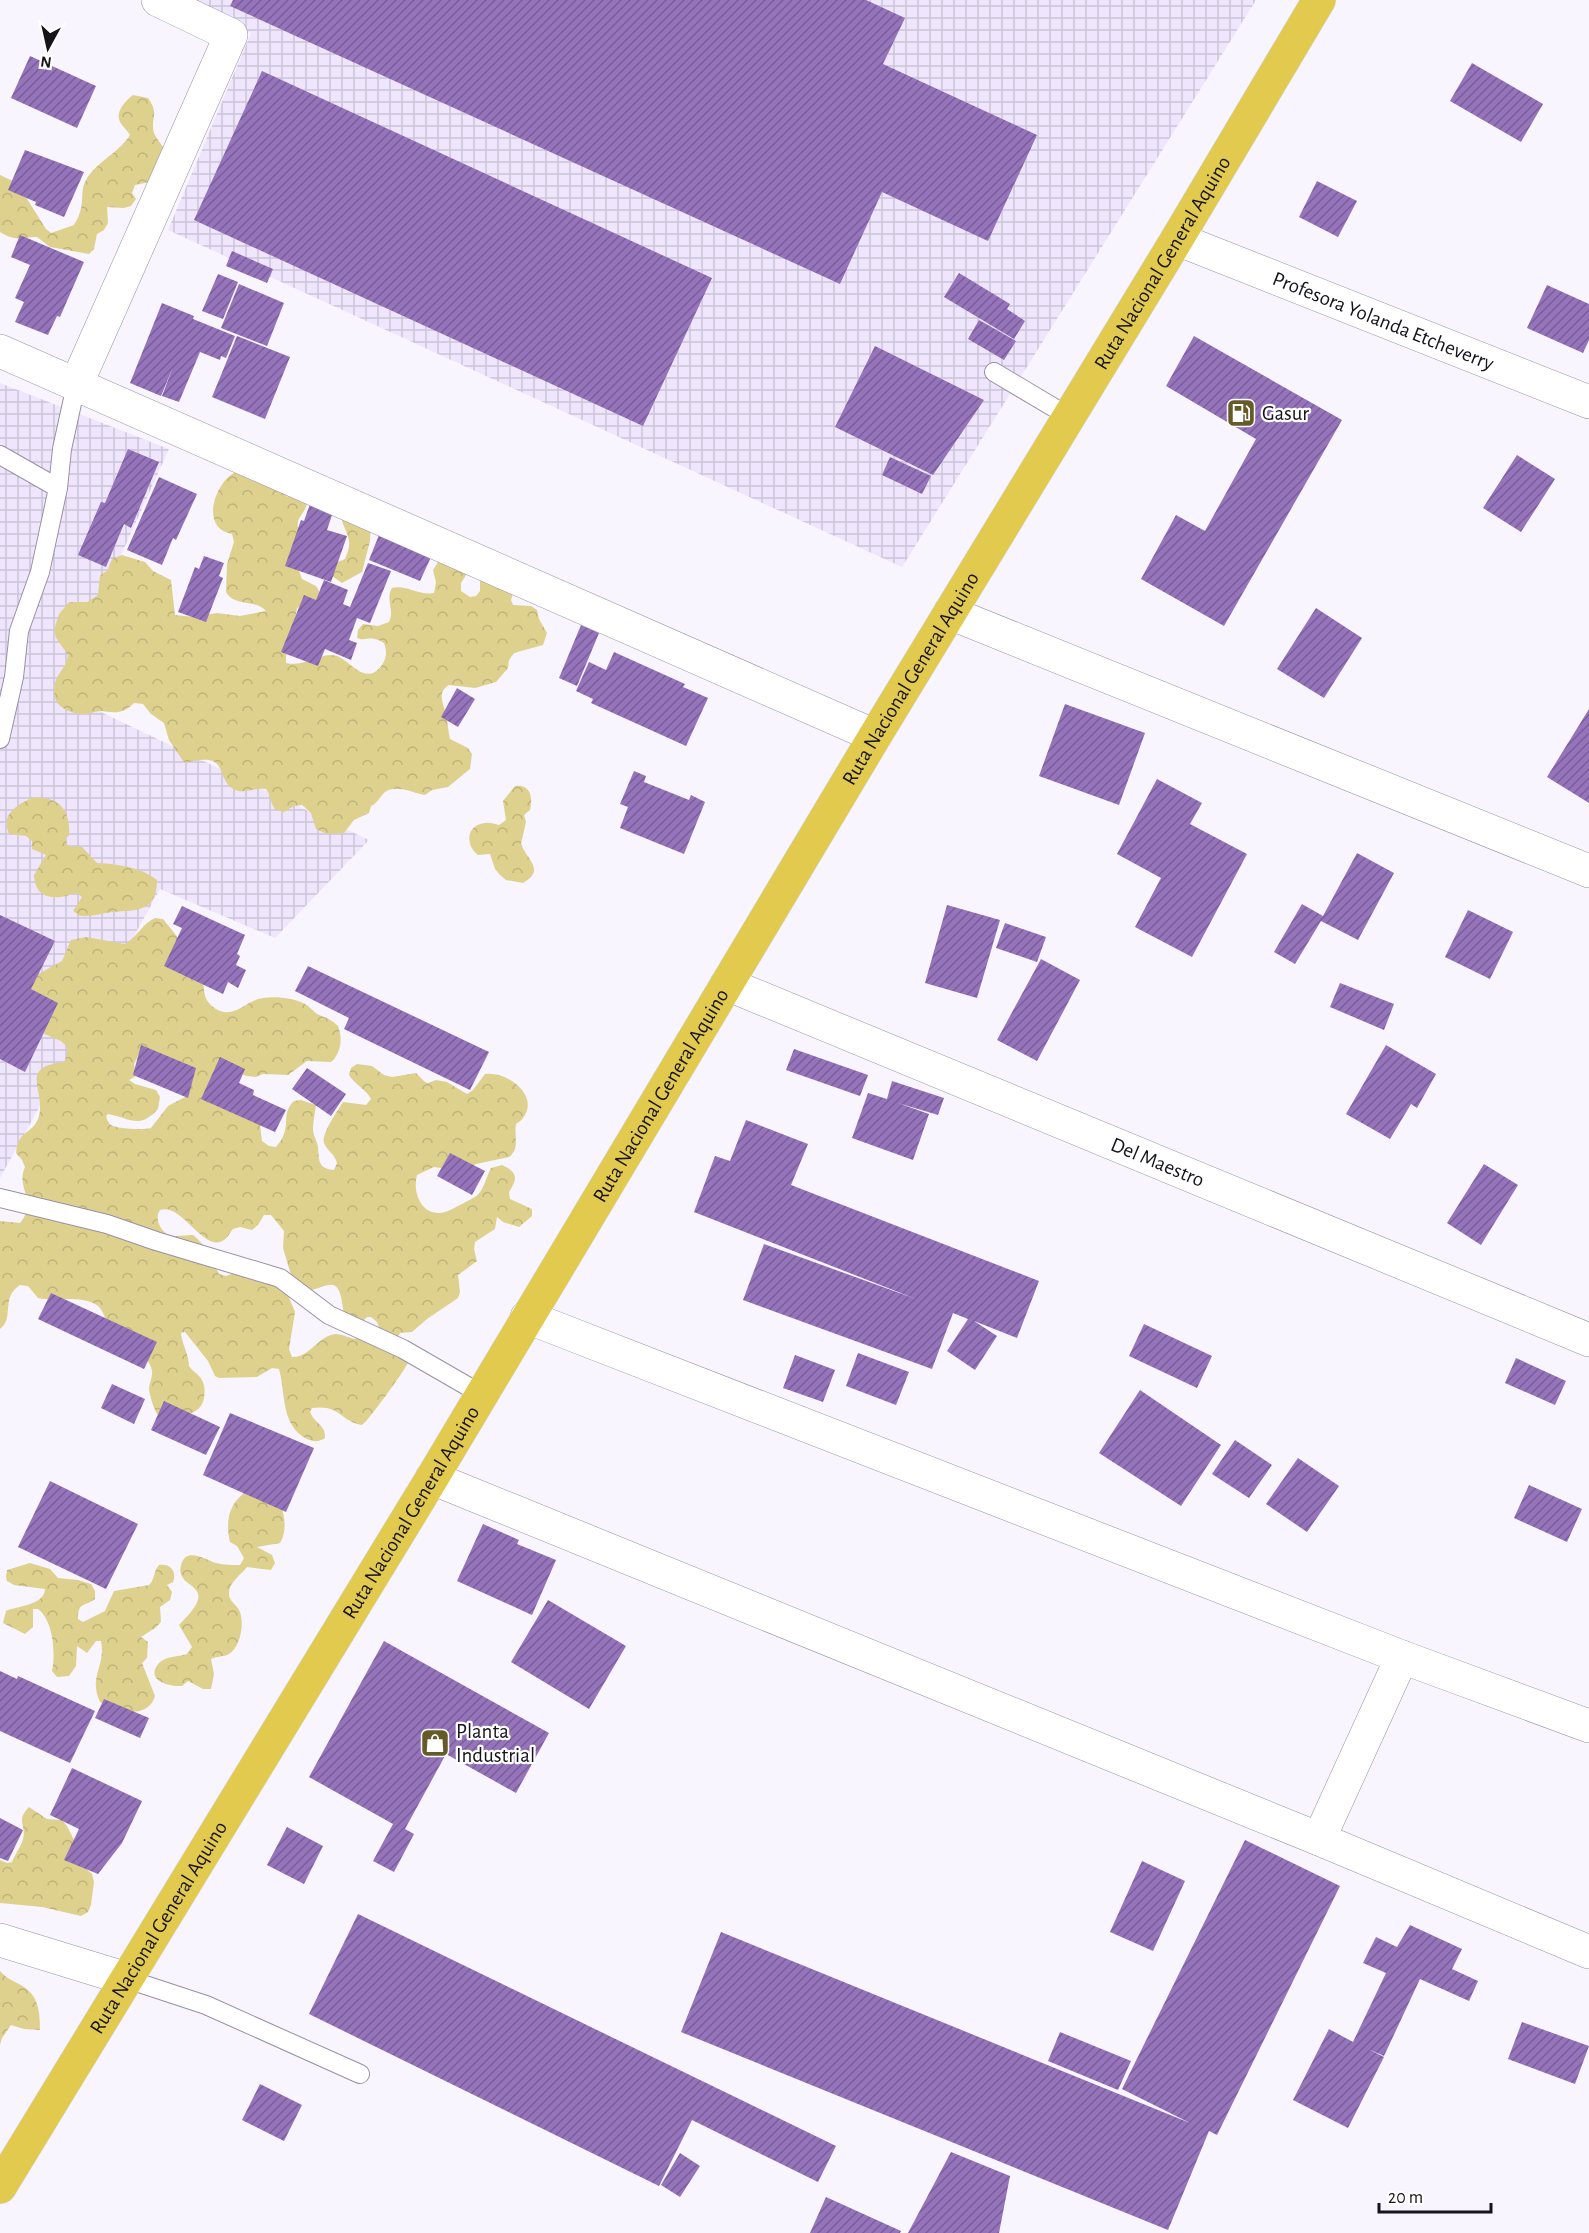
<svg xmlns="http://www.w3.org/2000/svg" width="1589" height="2233" viewBox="0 0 1589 2233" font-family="'Alegreya Sans',sans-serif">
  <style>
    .industrial { fill: url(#industrial-grid) }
    .forest { fill: url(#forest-crowns); fill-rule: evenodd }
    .building { fill: url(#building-hatch) }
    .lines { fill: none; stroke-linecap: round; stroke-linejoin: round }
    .lane-casing { stroke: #9990a5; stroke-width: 20 }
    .street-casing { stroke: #9990a5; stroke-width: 34 }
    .highway-casing { stroke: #d5d5d6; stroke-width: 34 }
    .lane { stroke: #fff; stroke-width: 18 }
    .street { stroke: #fff; stroke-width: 33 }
    .highway { stroke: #e2ca4f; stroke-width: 33 }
    .labels { text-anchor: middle; stroke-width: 4.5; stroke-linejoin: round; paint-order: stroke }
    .street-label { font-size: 21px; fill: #16131a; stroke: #fff }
    .poi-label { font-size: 21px; fill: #16131a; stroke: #fff; text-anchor: start }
  </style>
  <defs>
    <pattern id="industrial-grid" width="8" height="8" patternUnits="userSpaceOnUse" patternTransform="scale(1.5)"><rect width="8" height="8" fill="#efe5fd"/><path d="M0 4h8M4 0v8" fill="none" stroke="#ccc4d8"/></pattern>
    <pattern id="forest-crowns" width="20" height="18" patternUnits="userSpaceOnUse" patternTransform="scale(1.5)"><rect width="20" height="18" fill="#ded18e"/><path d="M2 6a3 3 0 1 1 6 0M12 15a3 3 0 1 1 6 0" fill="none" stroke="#beb37a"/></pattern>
    <pattern id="building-hatch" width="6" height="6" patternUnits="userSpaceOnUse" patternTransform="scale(1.5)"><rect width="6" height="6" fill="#9574bb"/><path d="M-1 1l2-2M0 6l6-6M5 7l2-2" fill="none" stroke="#795e97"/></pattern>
  </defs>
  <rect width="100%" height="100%" fill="#f8f5fe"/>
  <path class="industrial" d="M182 0H1256L902 567 168 230 251 33Z
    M0 383 169 449 59 692 369 840 275 938 160 889 0 1178Z"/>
  <path class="forest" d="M133 95 148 98C160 115 150 117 154 133 156 138 162 145 165 150L150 182 135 185 132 193 136 199 131 206 124 208 107 207 108 223 104 230 97 234 94 249 89 254 50 247 37 237C20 237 16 242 0 232V175L17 183 46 229 51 233 74 225C76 221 79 217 80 212 84 201 80 190 86 180 96 162 119 153 130 135 127 130 123 127 120 122 115 112 125 101 133 95Z
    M236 472 284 491 287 497 291 493 307 503C305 515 294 518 299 530L297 531 299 533V571L302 579 316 586 320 593 318 600 297 608 289 653 286 655V663C303 667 314 656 331 655 348 654 364 690 382 665 387 657 387 652 384 643 370 634 367 642 357 638L358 630 363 624 378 626 389 622C395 610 385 600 392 588 406 584 419 596 434 593L436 582 433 570 440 559 468 572 461 583V591L470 597 476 596 480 591V578L513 594 511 600 513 605 531 606 537 610 539 619 547 633 543 645 514 653 509 660 508 668 496 682 475 688 449 685C436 693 444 704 446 715 448 723 448 731 450 739L468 748 472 754 470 769 448 787 432 790 425 795C413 793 396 784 385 792 380 796 378 803 371 806L369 813 354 820 344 833 327 834 316 829 311 813 302 805 294 806 284 812 276 810C270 804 271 795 266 789 254 787 244 795 233 789 215 778 230 750 186 763L183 761 169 740 164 723 151 714 143 704 134 703C130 707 125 711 118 712 112 713 106 711 100 711 95 711 91 714 86 714 75 715 58 709 55 698 50 676 66 672 68 655L56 638 54 630 59 614 69 602H87L98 595 100 575 107 571 112 559 122 555 145 562 153 571 171 580 175 615 194 617 217 613 240 616 266 611C256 599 234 607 226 592L227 564 234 542 232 534C199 529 215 481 236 472Z
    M346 515 371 525 370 541 362 572 342 583 329 574 338 562 345 559C353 540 348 538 342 521Z
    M515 786C531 784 533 798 530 810L524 815 526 822 521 844C527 860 546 870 523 883L506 880 500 875 495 869 490 854 478 855C465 845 466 825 485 823 489 822 495 824 499 825L506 820 503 801Z
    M33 797C60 797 71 810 69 836L65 838 68 846 82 847 97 863C117 864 141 867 157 880 157 912 137 910 113 912 102 913 91 917 80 916L73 911 82 897 76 893C57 900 35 901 34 875L46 855 32 849V841L26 836 9 834C0 813 18 805 33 797Z
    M155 918 163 919C177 936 193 956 201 977 207 991 200 998 216 1009 235 1020 246 1000 263 998 276 996 297 998 308 1006 312 1009 315 1013 319 1015 327 1018 332 1020 338 1026 343 1039 341 1053 331 1062L307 1061 288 1075 263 1074 256 1077 247 1076 226 1070 260 1125 262 1141 269 1146 276 1147C294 1127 279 1115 294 1101L301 1100 316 1105C315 1113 313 1121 313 1129 313 1135 317 1141 318 1147 319 1160 318 1169 334 1170L337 1163C335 1154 327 1151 324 1143 321 1134 338 1110 343 1102L366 1105 371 1099C366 1089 355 1085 349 1075L351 1068 357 1064 372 1066 384 1075 392 1077 416 1073 425 1082 428 1083 436 1080 447 1082 467 1094 473 1090 485 1074C508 1071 540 1096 523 1118 521 1121 518 1122 516 1124 514 1136 520 1149 509 1157L476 1164 460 1171 434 1167 417 1175C412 1193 422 1218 445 1212 448 1212 471 1199 475 1197 484 1191 486 1177 491 1168L502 1165C519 1173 517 1179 509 1192L510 1199 532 1209V1216L519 1227 503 1222 497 1217 495 1229 475 1242 474 1249 477 1261 458 1275 460 1292 458 1298 427 1319 412 1332 400 1333 396 1340 380 1330 377 1322 371 1317H367L361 1323 345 1320C342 1309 343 1282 329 1285 319 1286 316 1291 305 1290L291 1275 283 1248 284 1231 271 1215H264L258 1225 252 1230 240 1227 233 1229C230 1232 228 1238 224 1240 204 1254 182 1202 160 1210 157 1215 157 1218 159 1224 166 1241 180 1235 193 1235 207 1246 211 1259 219 1274L226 1276 242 1270 285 1288 295 1312 289 1349 292 1357C310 1358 317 1336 336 1334 342 1334 349 1338 355 1339L362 1334 409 1361C407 1367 368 1422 362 1425 340 1421 340 1404 312 1408L310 1412C314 1423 326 1425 325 1438 319 1442 314 1442 307 1439 280 1425 286 1393 279 1369L272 1368 257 1377 219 1378 215 1376 208 1361 185 1332 181 1333C182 1345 189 1354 189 1366 193 1372 199 1374 202 1380 205 1386 205 1392 204 1398 201 1417 177 1416 161 1419 155 1414 150 1397 149 1389 149 1383 153 1377 152 1371 150 1354 120 1337 109 1324 103 1316 103 1307 93 1303 75 1295 56 1302 38 1298L28 1286 20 1285C0 1298 15 1318 0 1329V1221L20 1223C39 1200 15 1189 25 1167L22 1160 16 1153C18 1130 32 1134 38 1119 48 1092 16 1067 64 1062L67 1055V1047L61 1041 42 1033 22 1018 33 977 62 961 71 940 86 937 125 944C137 937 142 924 155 918ZM139 1054 187 1094 185 1097 168 1106 151 1128C144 1130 117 1129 111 1125 108 1122 107 1120 106 1116L108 1114C130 1118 139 1130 158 1109L160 1097 156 1090 135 1084 129 1080 136 1076 134 1064Z
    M248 1490 281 1505C285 1518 287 1531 280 1543L257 1547 272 1555 275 1563 271 1570 247 1567C241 1575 228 1583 229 1594 229 1601 236 1604 239 1610 245 1621 241 1647 229 1654 224 1657 217 1656 211 1659L214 1674 211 1689H203L188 1681 182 1686C169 1687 144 1680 159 1663 166 1656 178 1657 187 1654L192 1647 179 1625C225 1580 174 1592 181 1565 186 1546 206 1560 216 1563 224 1565 232 1565 240 1565L244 1558 237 1546 230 1542C225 1520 229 1503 248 1490Z
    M30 1563 50 1569 58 1578 78 1580 91 1584 95 1591V1599C85 1607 78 1601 78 1619L83 1622 105 1611 114 1591 149 1585C155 1580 153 1571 159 1565 171 1563 177 1572 173 1582L167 1585 172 1592 170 1600 160 1607 161 1622 155 1628 141 1637 148 1642 147 1658 142 1663 155 1696C148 1720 117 1712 100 1702 88 1676 106 1667 101 1641H96L87 1653 77 1646 76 1666 69 1676 57 1677 52 1671C56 1653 53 1620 38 1609H33V1627L25 1634 3 1623 6 1611C17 1606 45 1605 45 1589L14 1585 7 1581 6 1577 7 1570Z
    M29 1807 47 1819 62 1820 67 1826 78 1848 81 1864 92 1874 94 1882 91 1905 88 1912 81 1916 42 1907 0 1903V1860L7 1863 12 1862C15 1854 21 1847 23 1839 27 1826 15 1821 29 1807Z
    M0 1971C8 1980 15 1981 24 1987 39 1997 40 2013 40 2030L24 2029 11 2025 2 2038 0 2045Z"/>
  <path class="building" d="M233 0H866L905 18 883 64 1037 135 988 241 882 192 840 284 230 6Z
    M30 56 96 86 77 128 11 98Z
    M1472 63 1543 104 1521 142 1450 101Z
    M262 71 712 278 643 426 194 220Z
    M25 150 84 172 64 217 35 205 36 202 8 190Z
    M1317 181 1357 201 1338 237 1299 217Z
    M20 235 84 262 60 317 57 316 48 335 15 322 24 302 15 298 30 265 11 257Z
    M232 251 273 269 267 283 226 266Z
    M959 273 1010 304 1007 309 1025 321 1014 339 944 297Z
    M218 274 238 282 223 319 202 311Z
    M239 284 284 303 267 346 221 328Z
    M1547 285 1589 304V340L1583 353 1527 328Z
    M162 303 194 316 193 319 235 336 226 358 221 356 220 360 200 352 179 402 162 396 173 367 161 396 130 383Z
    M979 320 1016 341 1004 360 968 339Z
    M237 336 290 357 265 419 212 397Z
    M1194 336 1342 420 1224 626 1141 579 1176 515 1205 531 1256 439 1166 386Z
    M875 346 984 400 933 475 835 427Z
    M128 449 159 462 131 528 124 524 106 567 78 555 101 502 105 503Z
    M1517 455 1555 479 1521 532 1483 508Z
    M890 457 931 476 922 494 882 475Z
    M159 477 197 494 176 540 173 538 162 565 127 550Z
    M310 504 333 512 327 530 347 536 331 582 285 566 301 520 304 521Z
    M379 535 431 557 420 581 369 560Z
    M204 556 224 563 219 576 223 578 206 622 178 612 195 567 199 569Z
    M368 563 391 571 370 623 357 618 349 640 357 643 351 660 325 649 318 666 281 652 304 595 316 600 324 580 348 590 343 604 350 607Z
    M1316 608 1362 638 1324 698 1277 669Z
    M581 625 599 633 577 686 559 678Z
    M614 652 685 684 683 687 708 698 686 746 591 703 593 699 576 691 589 662 606 670Z
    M457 688 475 699 458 727 441 717Z
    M1065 704 1145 733 1119 805 1039 776Z
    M1589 709V803L1547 777Z
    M634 771 646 776 644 782 689 800 691 795 705 802 684 854 620 828 628 807 620 804Z
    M1157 779 1202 803 1190 824 1247 854 1192 957 1135 927 1161 878 1117 854Z
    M1357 853 1394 873 1358 940 1321 921 1295 964 1274 952 1302 904 1323 916Z
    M947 905 1000 920 977 998 925 983Z
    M182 906 245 935 237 954 240 956 236 965 246 970 238 988 228 982 223 994 164 966 182 928 173 924Z
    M1468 910 1513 932 1490 979 1445 957Z
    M0 915 55 941 31 989 58 1003 25 1072 0 1059Z
    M1005 923 1046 937 1037 962 996 948Z
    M1041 959 1080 980 1037 1061 997 1040Z
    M308 966 489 1052 470 1090 344 1029 349 1018 295 991Z
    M1340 983 1394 1004 1384 1030 1330 1007Z
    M141 1045 196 1068 188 1098 133 1075Z
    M1386 1045 1436 1074 1417 1108 1411 1104 1390 1139 1346 1114Z
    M794 1049 868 1075 860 1096 786 1070Z
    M220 1057 245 1069 239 1083 254 1090 253 1095 286 1110 275 1132 201 1099Z
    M307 1068 346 1094 331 1116 292 1089Z
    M892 1081 944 1098 938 1115 898 1103 929 1114 913 1160 852 1138 868 1093 887 1099Z
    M746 1120 808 1144 791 1185 1039 1281 1017 1338 974 1321 997 1336 975 1370 947 1351 968 1319 953 1313 932 1369 743 1300 764 1244 916 1299 694 1212 715 1156 730 1161Z
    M450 1153 485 1171 472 1195 437 1176Z
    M1484 1164 1518 1185 1481 1245 1447 1223Z
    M51 1293 157 1342 144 1369 38 1319Z
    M1144 1324 1212 1356 1197 1388 1129 1356Z
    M858 1353 909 1372 896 1405 846 1386Z
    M795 1355 835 1370 823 1402 783 1388Z
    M1516 1358 1566 1381 1555 1405 1505 1383Z
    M112 1384 145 1399 134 1424 101 1408Z
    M1140 1390 1221 1445 1181 1506 1099 1453Z
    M164 1401 220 1427 206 1455 151 1430Z
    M230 1413 314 1448 286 1512 203 1475Z
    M1235 1440 1272 1465 1249 1498 1212 1474Z
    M1298 1458 1339 1486 1307 1532 1266 1504Z
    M50 1481 138 1524 106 1589 18 1547Z
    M1529 1485 1582 1509 1567 1542 1514 1518Z
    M483 1524 519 1540 517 1544 556 1560 532 1615 457 1581Z
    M548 1600 626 1646 589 1709 511 1662Z
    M384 1641 549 1733 516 1793 446 1754 405 1829 414 1834 394 1872 373 1861 393 1824 309 1777Z
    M0 1671 17 1679 18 1676 95 1711 70 1763 0 1731Z
    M104 1699 149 1718 140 1738 95 1718Z
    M72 1768 142 1801 122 1843 98 1874 64 1860 79 1829 50 1815Z
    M0 1818 23 1830 8 1861 0 1858Z
    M287 1827 323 1846 304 1884 267 1865Z
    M1245 1840 1340 1886 1217 2135 1209 2131 1168 2230 681 2032 721 1932 1190 2123 1122 2089Z
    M1142 1861 1185 1881 1153 1951 1110 1932Z
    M358 1914 836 2146 818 2182 692 2120 659 2186 309 2014Z
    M1410 1925 1462 1949 1452 1969 1478 1981 1469 2001 1420 1979 1384 2056 1368 2049 1384 2057 1348 2128 1293 2100 1329 2029 1353 2042 1386 1973 1363 1963 1376 1937 1397 1947Z
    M1522 2022 1589 2046 1575 2084 1508 2059Z
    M1060 2032 1131 2061 1118 2090 1048 2061Z
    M260 2084 302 2105 284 2141 242 2120Z
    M951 2152 1010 2176 999 2233H908Z
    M680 2153 700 2166 680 2197 661 2185Z
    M826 2197 901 2231 900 2233H810Z"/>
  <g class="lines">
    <g class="lane-casing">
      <path id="lane" d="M994 372 1068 416
        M0 455 58 488
        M0 739 14 677 19 631 40 572 58 488 62 449 76 385
        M0 1198 107 1224 156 1241 280 1278 329 1315 403 1349 481 1394
        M127 1979 206 2005 360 2074"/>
    </g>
    <g class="street-casing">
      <g id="street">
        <path id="s1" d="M1177 239 1589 402"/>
        <path d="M0 351 875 736"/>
        <path d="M76 385 231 35 158 0"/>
        <path d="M950 613 1589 871"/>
        <path id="s2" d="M727 984 1589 1340"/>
        <path d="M527 1317 1402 1657 1589 1726"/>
        <path d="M432 1478 1319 1839 1589 1952"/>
        <path d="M1319 1839 1402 1657"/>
        <path d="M0 1940 127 1979"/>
      </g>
    </g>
    <g class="highway-casing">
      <g id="highway">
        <path id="s3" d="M0 2187 432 1478 875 736 1177 239 1319 0"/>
      </g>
    </g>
    <use href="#lane" class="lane"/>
    <use href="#street" class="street"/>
    <use href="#highway" class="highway"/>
  </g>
  <defs>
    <g id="fuel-square" transform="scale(1.5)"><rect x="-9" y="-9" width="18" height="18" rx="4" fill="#665b28" stroke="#fff"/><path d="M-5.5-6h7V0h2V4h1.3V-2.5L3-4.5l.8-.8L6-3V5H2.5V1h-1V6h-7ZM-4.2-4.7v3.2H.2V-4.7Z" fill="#fff"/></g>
    <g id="shop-square" transform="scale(1.5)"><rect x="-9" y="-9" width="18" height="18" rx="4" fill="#665b28" stroke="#fff"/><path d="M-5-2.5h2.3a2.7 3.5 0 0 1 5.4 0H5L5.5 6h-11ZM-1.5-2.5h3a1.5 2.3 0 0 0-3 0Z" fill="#fff"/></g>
  </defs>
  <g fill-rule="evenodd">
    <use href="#fuel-square" x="1241" y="413"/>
    <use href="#shop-square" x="435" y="1743"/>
  </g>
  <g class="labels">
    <g class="street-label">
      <text dy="7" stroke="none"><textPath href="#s3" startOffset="2248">Ruta Nacional General Aquino</textPath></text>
      <text dy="7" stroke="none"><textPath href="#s1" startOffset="222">Profesora Yolanda Etcheverry</textPath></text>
      <text dy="7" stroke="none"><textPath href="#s3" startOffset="1762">Ruta Nacional General Aquino</textPath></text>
      <text dy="7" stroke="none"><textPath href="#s3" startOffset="1276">Ruta Nacional General Aquino</textPath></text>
      <text dy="7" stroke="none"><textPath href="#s2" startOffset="466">Del Maestro</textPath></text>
      <text dy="7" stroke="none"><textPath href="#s3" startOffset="790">Ruta Nacional General Aquino</textPath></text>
      <text dy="7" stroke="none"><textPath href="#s3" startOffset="304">Ruta Nacional General Aquino</textPath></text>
    </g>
    <g class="poi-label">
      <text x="1262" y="420">Gasur</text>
      <text x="456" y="1738">Planta<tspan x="456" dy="24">Industrial</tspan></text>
    </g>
  </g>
  <g transform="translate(48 48) rotate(188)" stroke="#ffffff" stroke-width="4.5" paint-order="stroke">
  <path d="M0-4.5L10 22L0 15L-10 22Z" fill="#16131a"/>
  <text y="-9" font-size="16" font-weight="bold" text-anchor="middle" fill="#16131a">N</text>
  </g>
  <path d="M1379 2203v9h112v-9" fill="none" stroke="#16131a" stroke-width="3"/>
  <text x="1388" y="2203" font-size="18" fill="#16131a" stroke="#ffffff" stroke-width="4.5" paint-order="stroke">20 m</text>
</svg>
